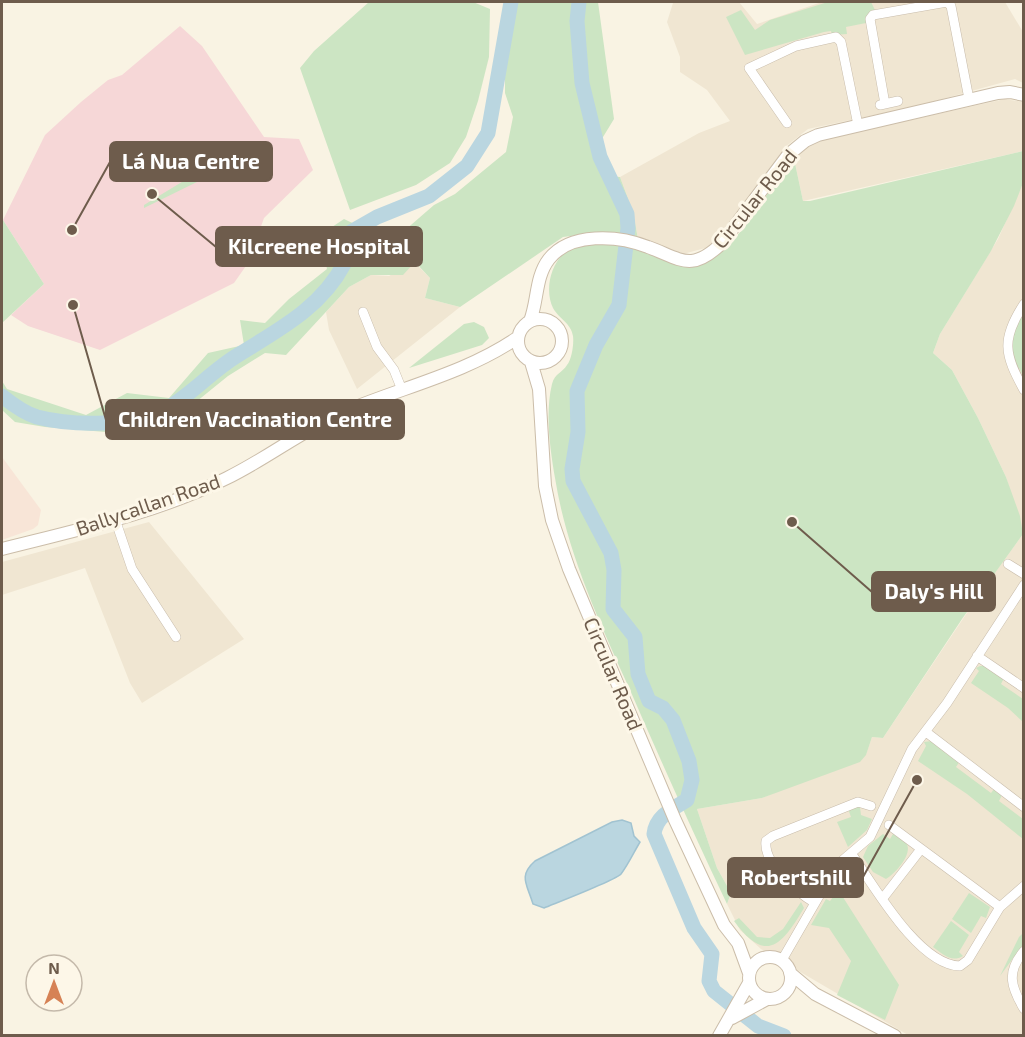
<svg xmlns="http://www.w3.org/2000/svg" width="1025" height="1037" viewBox="0 0 1025 1037" font-family="'Exo 2',sans-serif">
  <style>
    .residential { fill: #f0e6d2 }
    .commercial { fill: #f8e5d7 }
    .medical { fill: #f6d7d7 }
    .green { fill: #cce5c3 }
    .water { fill: #bad6e0; stroke: #a1c3d1; stroke-width: 1.5 }
    .lines { fill: none; stroke-linecap: round; stroke-linejoin: round }
    .river { stroke: #bad6e0; stroke-width: 15 }
    .minor-casing { stroke: #c8bcab; stroke-width: 10 }
    .secondary-casing { stroke: #cbbda9; stroke-width: 14 }
    .minor { stroke: #fff; stroke-width: 9 }
    .secondary { stroke: #fff; stroke-width: 12 }
    .labels { text-anchor: middle; stroke-width: 6; stroke-linejoin: round; paint-order: stroke }
    .street-label { font-size: 20px; fill: #6e5c4c; stroke: #fdf7e8 }
    .leader { fill: none; stroke: #6e5c4c; stroke-width: 2 }
    .callout-dot { fill: #6e5c4c; stroke: #fdf7e8; stroke-width: 2 }
    .callout { fill: #6e5c4c; stroke: #6e5c4c; stroke-width: 2 }
    .callout-label { font-size: 21px; text-anchor: middle; font-weight: bold; fill: #fff }
  </style>
  <rect width="100%" height="100%" fill="#f9f3e3"/>
  <path class="residential" d="M680 2H739L757 24 822 2H1005L1023 32V83L1015 79 917 106 808 129 785 147 738 215 709 247 683 254 638 239 633 212 620 177 699 133 730 121 707 90 680 72V57L667 22 673 3Z
    M1005 99 1023 102V151L803 201 793 154 816 141Z
    M1023 183V532L1006 477 978 418 952 370 933 353 940 334 998 239Z
    M414 262 430 278 425 298 460 307 357 389 329 330 326 312 349 287 371 275 389 276Z
    M149 522 244 639 142 703 130 683 85 568 2 595V562Z
    M1023 534V1035H908L761 949 740 930 727 904 731 893 717 868 697 809 762 798 866 754 872 737 883 738 979 595Z"/>
  <path class="commercial" d="M2 457 41 510 38 525 33 529 2 540Z"/>
  <path class="medical" d="M180 26 202 46 264 137 299 139 313 170 264 218 248 263 234 283 100 350 28 326 11 315 44 284 3 220 45 135 81 102 108 80 122 75Z"/>
  <path class="green" d="M369 2H473L490 9 489 57 478 101 466 137 450 163 416 185 350 210 300 68 314 51Z
    M517 2H598L614 119 603 137 596 159 609 176 620 177 633 212 638 239 595 233 563 237 460 307 425 298 430 278 415 262 403 275H371L349 287 286 355 265 353 228 376 154 436 45 427 15 422 2 410V381L7 389 86 415 127 393 169 398 208 353 244 345 240 320 265 323 289 299 327 269 320 235 344 219 367 230 389 234 404 231 434 205 455 194 506 152 513 117 505 93V61Z
    M828 2H871L875 10 866 23 846 27 847 34 832 35 831 31 824 32 745 55 726 17 741 10 755 30 770 20Z
    M1023 151V183L1014 206 991 251 940 334 933 353 952 370 978 418 1006 477 1020 516 1023 534 962 619 883 738 872 737 866 755 860 762 762 798 697 809 717 868 731 893 727 904C693 833 661 761 630 690 599 621 567 553 555 478 550 449 545 413 552 384 555 373 562 373 567 365 572 359 574 343 573 336 571 323 559 319 553 308 544 290 551 261 568 250 588 236 624 243 645 251 672 261 690 279 719 254 749 228 771 187 793 154L803 201H810Z
    M195 174 198 176 197 182 144 208V205Z
    M3 220 44 284 2 323V221Z
    M1023 314V376L1019 368H1015L1011 337Z
    M474 322 484 327 489 338 482 345 409 368 464 324Z
    M980 666H986L1004 678 1001 684 1023 699V722L1008 708 971 683 979 671 976 668Z
    M932 741 960 761 956 767 991 793 994 789 1002 795 999 801 1023 819V839L967 794 918 761 926 746 924 742Z
    M857 806 860 807 861 815 872 819 867 830 848 847 837 822 851 817 848 809Z
    M883 834 890 839 893 834C897 837 903 840 906 843 914 853 895 874 886 879L873 872 863 857 868 846Z
    M833 886 839 891 899 985 885 1020 837 995 851 961 829 928 811 925 826 899 830 901 833 897 828 894Z
    M969 893 990 907 986 918 981 916 971 933 952 919Z
    M801 902 804 908C782 945 766 965 734 921L739 918 757 937 770 938 783 929Z
    M951 921 969 935 959 952 963 956C951 963 943 954 933 947Z
    M1023 933 1022 946 1000 976 1019 937Z"/>
  <path class="water" d="M622 820 631 823 634 836 640 842C634 852 628 865 621 874 616 880 556 903 544 908L533 904C527 884 518 876 535 861L612 822Z"/>
  <g class="lines">
    <path class="river" d="M579 2 577 21 582 83 600 157 627 214 628 228 619 305 596 345 577 391 578 432 572 469 573 481 611 553 614 570 613 609 635 637 638 674 649 701 663 708 673 720 689 761 692 780 687 800C672 809 656 816 654 834L694 928 712 954 709 981 714 991 758 1026 784 1036
      M2 396C12 404 24 413 37 417 72 426 136 427 168 408 193 393 213 370 238 355 278 330 321 308 344 264L339 247 349 233 377 217 429 196 467 166 488 133 511 2"/>
    <g class="minor-casing">
      <path id="minor" d="M885 104 870 19 873 15 947 2 951 6 969 99
        M880 105 898 101
        M787 123 749 68 796 46 836 37 841 42 858 125
        M1024 304C1001 339 1004 354 1024 390
        M363 312 377 347 394 370 402 390
        M115 519 132 569 176 637
        M1008 564 1024 574
        M977 656 1024 688
        M926 732 1024 807
        M889 825 1000 907
        M851 853C873 884 918 965 960 966L968 960 1000 907 1024 886
        M883 898 921 849
        M815 903C797 892 763 864 766 841L773 836 858 802 871 806
        M1024 951C1006 972 1011 987 1024 1009
        M782 960 837 865 870 837 912 749 947 703 1024 585"/>
    </g>
    <g class="secondary-casing">
      <path id="secondary" d="M518 341a22 22 0 1 1 44 0a22 22 0 1 1-44 0Z
        M530 321C538 301 535 277 549 259 570 232 618 235 648 247 681 259 691 273 722 243L788 155 805 141 818 135 998 93 1010 92 1024 95
        M531 362 539 389 545 486 552 520 569 569 675 820 724 925 738 943 749 973
        M2 549C77 530 157 513 227 478 268 458 304 429 346 411 403 387 466 373 517 338
        M749 978a21 21 0 1 1 42 0a21 21 0 1 1-42 0Z
        M790 973 815 994 895 1036
        M732 1018 767 999
        M719 1036 749 983"/>
    </g>
    <use href="#minor" class="minor"/>
    <use href="#secondary" class="secondary"/>
  </g>
  <g class="labels">
    <g class="street-label">
      <text transform="translate(755 199) rotate(-51)" y="7">Circular Road</text>
      <text transform="translate(148 505) rotate(-19)" y="7">Ballycallan Road</text>
      <text transform="translate(613 674) rotate(67)" y="7">Circular Road</text>
    </g>
  </g>
  <path class="leader" d="M72 230L110 162M152 194L216 247M73 305L106 420M792 522L872 592M917 780L863 877"/>
  <g class="callout-dot">
    <circle cx="72" cy="230" r="6"/>
    <circle cx="152" cy="194" r="6"/>
    <circle cx="73" cy="305" r="6"/>
    <circle cx="792" cy="522" r="6"/>
    <circle cx="917" cy="780" r="6"/>
  </g>
  <g class="callout">
    <rect x="110" y="142" width="162" height="39" rx="6"/>
    <rect x="216" y="227" width="206" height="39" rx="6"/>
    <rect x="106" y="400" width="298" height="39" rx="6"/>
    <rect x="872" y="572" width="123" height="39" rx="6"/>
    <rect x="728" y="858" width="135" height="39" rx="6"/>
  </g>
  <g class="callout-label">
    <text x="191" y="169">Lá Nua Centre</text>
    <text x="319" y="254">Kilcreene Hospital</text>
    <text x="255" y="427">Children Vaccination Centre</text>
    <text x="934" y="599">Daly's Hill</text>
    <text x="796" y="885">Robertshill</text>
  </g>
  <rect width="1025" height="1037" fill="none" stroke="#6e5c4c" stroke-width="6"/>
  <g transform="translate(54 983)"><circle r="28" fill="#fdf7e8" stroke="#c4b9aa" stroke-width="1.5"/>
  <path d="M0-4.5L10 22L0 15L-10 22Z" fill="#d68255"/>
  <text y="-9" font-size="16" font-weight="bold" text-anchor="middle" fill="#6e5c4c">N</text>
  </g>
</svg>
